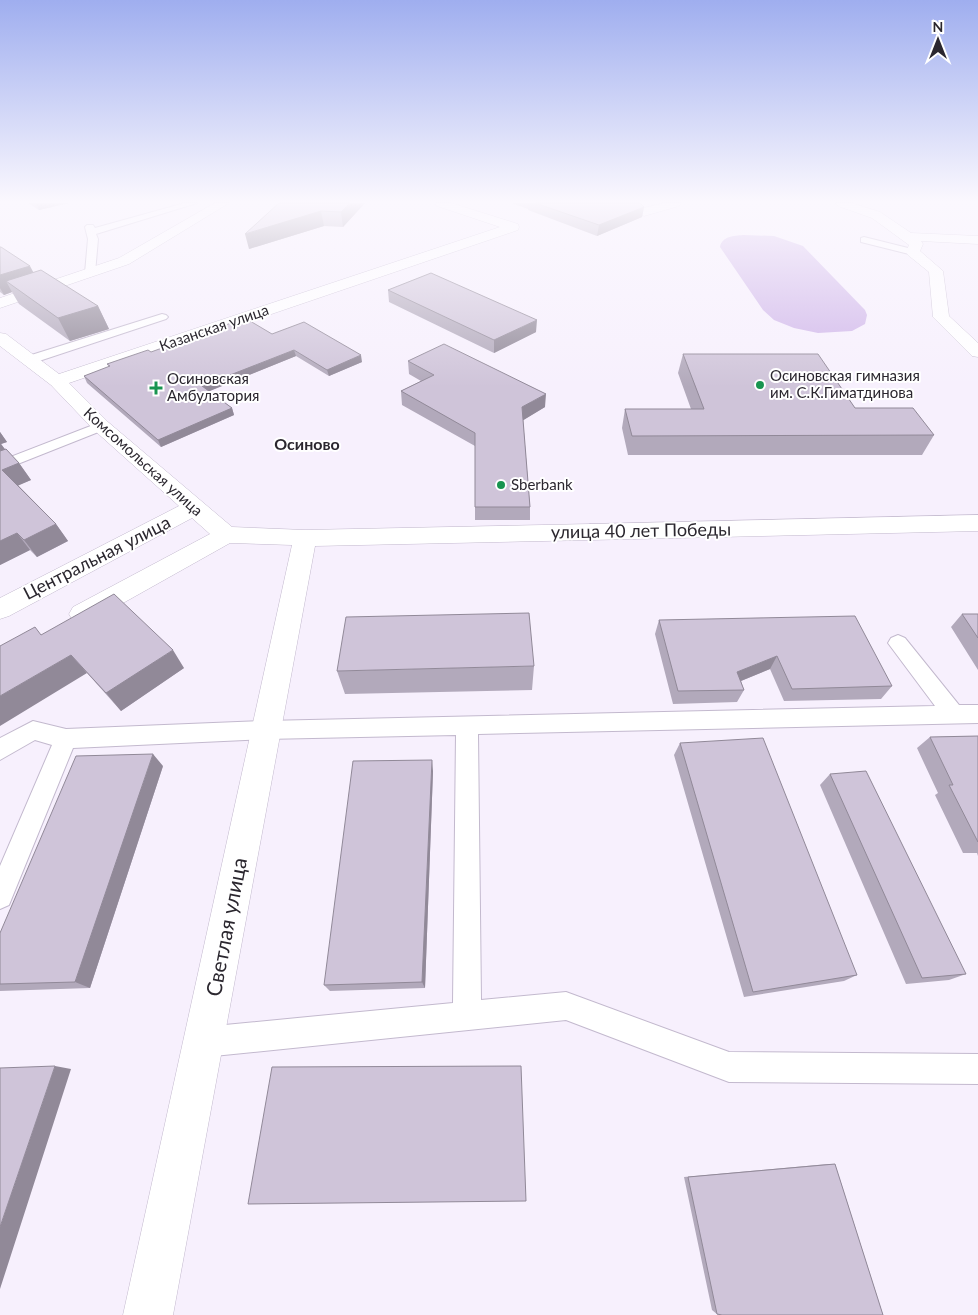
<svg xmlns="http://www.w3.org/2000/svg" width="978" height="1315" viewBox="0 0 978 1315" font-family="Lato,sans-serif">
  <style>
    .green { fill: #cfb5e9 }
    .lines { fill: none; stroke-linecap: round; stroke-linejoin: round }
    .service-casing { stroke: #c3b9ce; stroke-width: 2 }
    .pedestrian-casing { stroke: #c3b9ce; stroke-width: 1 }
    .minor-casing { stroke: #c3b9ce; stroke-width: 1 }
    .service { fill: #fff; fill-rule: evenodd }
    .pedestrian { fill: #fff; fill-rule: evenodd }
    .minor { fill: #fff; fill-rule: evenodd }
    .wall { fill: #b2a9bb }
    .shaded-wall { fill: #918998 }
    .building { fill: #cfc4d9; stroke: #918998 }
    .poi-dot { fill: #189450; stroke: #fff; stroke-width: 2 }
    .labels { text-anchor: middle; stroke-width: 4; stroke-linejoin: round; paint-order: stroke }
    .far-street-label { font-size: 15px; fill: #2b272f; stroke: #fff }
    .far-poi-label { font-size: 15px; fill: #2b272f; stroke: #fff; text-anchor: start }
    .far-quarter-label { font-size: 16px; font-weight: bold; fill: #2b272f; stroke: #fff }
    .street-label { font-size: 18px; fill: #2b272f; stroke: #fff }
    .near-street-label { font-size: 21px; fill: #2b272f; stroke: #fff }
  </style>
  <rect width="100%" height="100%" fill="#f7f0fd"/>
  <path class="green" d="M743 235 774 236 803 246 865 310 867 315 865 324 852 331 818 333 794 328 774 320 763 310 720 247C722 236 734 236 743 235Z"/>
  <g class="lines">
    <g class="service-casing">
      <path id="service" d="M185 203H197L96 234 98 239 95 273 94 275H86L85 273 88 239 85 227 87 225H93L95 228Z
        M864 237 916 250 918 252 913 255 861 242V238Z
        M162 314 166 315 168 317 166 319 33 363H25L23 360 25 357Z
        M101 422 106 423 108 426 106 429 0 471V461Z
        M898 635 905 638 959 705H978V723L478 734 481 1000 566 992 729 1052 978 1054V1084L729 1082 566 1020 204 1057 194 1052 189 1042 194 1032 204 1027 453 1003 456 735 265 739 73 748 9 905 0 909V866L52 745 35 740 0 760V738L33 721 66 729 265 721 935 706 888 643 891 638Z"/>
    </g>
    <g class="pedestrian-casing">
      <path id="pedestrian" d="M978 515V531L590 540 582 537 578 532 582 527 590 524Z"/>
    </g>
    <g class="minor-casing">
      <path id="minor" d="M215 203H229L129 264 0 308V298L119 258Z
        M435 203H451L518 224 519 227 518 230 69 383 108 422 232 527 305 530 590 524 598 527 602 532 598 537 590 540 315 546 173 1315H123L292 545 230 543 91 621 82 624 73 621 69 614 73 607 210 534 192 518 9 616 0 619V598L179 506 94 430 51 385 0 346V333L6 334 59 374 500 227 437 206Z
        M664 203H681L679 206 644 216 638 212 640 209Z
        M836 203H852L880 212 911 233 978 236V244L921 241 923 244 920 251 943 271 949 316 978 343V357L972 356 933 317 929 272 908 255 906 252 909 245 872 218 838 206Z"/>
    </g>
    <use href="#service" class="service"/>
    <use href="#pedestrian" class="pedestrian"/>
    <use href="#minor" class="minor"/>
  </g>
  <path class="wall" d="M28 203H69L39 210Z
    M279 203H365L343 227 324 226 249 249Z
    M511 203H640L644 207 642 217 597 236 528 210V209Z
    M0 247 33 272 98 306 109 329 70 341 19 304 12 292 4 295 0 292Z
    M388 290 536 332 494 353 389 302Z
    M272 334 362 362 329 376 296 356 209 391 232 408 234 415 161 447 87 383 84 376 109 367 107 364 151 352Z
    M683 354 855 408 934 435 922 455H628L622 428 625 409H691L678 373Z
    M408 361 545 407 523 420 530 507V520H475V446L402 405 401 391 421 381 409 374Z
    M0 432 7 442 1 444 5 449 19 463 31 480 18 485 56 524 68 541 37 557 30 550 0 565Z
    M962 614H978V670L951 627Z
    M659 620 892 686 881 699 784 701 770 669 741 681 744 690 737 702 673 704 655 634Z
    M42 635 184 668 121 711 87 673Z
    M534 666 532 690 345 694 337 671Z
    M978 736V856L977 853H963L935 795 938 793 917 748 930 737Z
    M680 743 857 975 844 981 744 997 674 755Z
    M163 766 90 988 0 991V933Z
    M433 771 425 988 330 991 324 985Z
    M830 774 966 974 949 980 906 984 820 785Z
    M828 1164H835L883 1315H718L712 1310 684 1177Z"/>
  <path class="shaded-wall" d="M36 203H69L39 210Z
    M350 203H365L343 227 341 212Z
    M644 207 642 217 597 236 599 225Z
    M321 211 324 226 249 249 245 234Z
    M30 266 39 283 6 281 12 292 4 295 0 288V275Z
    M98 306 109 329 70 341 58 318Z
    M537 320 536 332 494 353V340Z
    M294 350 296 356 205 393 202 386Z
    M361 355 362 362 329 376 327 370Z
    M546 394 545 407 522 421V407Z
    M232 408 234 415 161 447 158 440Z
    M0 432 7 442 1 444 9 455 0 459Z
    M19 463 31 480 15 487 2 470Z
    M56 524 68 541 37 557 24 540Z
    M17 533 30 550 0 565V541Z
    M173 650 184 668 121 711 106 693Z
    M71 655 87 673 0 726V696Z
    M777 656 770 669 731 685 737 672Z
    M153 754 163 766 90 988 75 982Z
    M432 760 433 771 425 988 422 982Z
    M55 1066 71 1069 0 1289V1227Z"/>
  <path class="building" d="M279 203H350L341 212 321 211 245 234Z
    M535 203H640L644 207 599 225Z
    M0 247H1L30 266 0 275Z
    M41 270 98 306 58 318 6 281Z
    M431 273 537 320 494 340 388 290Z
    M245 318 272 334 304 322 361 355 327 370 294 350 202 386 232 408 158 440 84 376 110 366 107 364 148 350 151 352Z
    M444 344 546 394 522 407 530 507H475V433L401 391 434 375 408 361Z
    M683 354H818L855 408H913L934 435 632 436 625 409H704Z
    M6 449 19 463 2 470 56 524 24 540 17 533 0 541V451Z
    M114 594 173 650 106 693 71 655 0 696V646L35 627 41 635Z
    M529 613 534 666 337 671 346 617Z
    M962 614H978V638Z
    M855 616 892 686 792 689 777 656 737 672 744 690 678 691 659 620Z
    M978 736V842L949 785H953L930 737Z
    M763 738 857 975 753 992 680 743Z
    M153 754 75 982 0 984V933L76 756Z
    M432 760 422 982 324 985 353 761Z
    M866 771 966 974 922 978 830 774Z
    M55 1066 0 1227V1068Z
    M521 1066 526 1201 248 1204 272 1067Z
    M835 1164 883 1315H722L717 1314 688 1177Z"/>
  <linearGradient id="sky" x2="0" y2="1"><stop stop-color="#9faeef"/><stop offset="0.52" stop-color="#fbf8fe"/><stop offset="1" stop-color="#fbf8fe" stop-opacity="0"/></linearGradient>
  <rect width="978" height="387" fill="url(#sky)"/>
  <g class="poi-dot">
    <circle cx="760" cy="385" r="5"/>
    <path d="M153.5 380.5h5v5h5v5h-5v5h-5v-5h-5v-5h5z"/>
    <circle cx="501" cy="485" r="5"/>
  </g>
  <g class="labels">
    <g class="far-street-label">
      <text transform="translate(214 328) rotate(-19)" y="5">Казанская улица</text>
      <text transform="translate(143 462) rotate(42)" y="5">Комсомольская улица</text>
    </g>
    <g class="far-poi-label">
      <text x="770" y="381">Осиновская гимназия<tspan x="770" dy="17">им. С.К.Гиматдинова</tspan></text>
      <text x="167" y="384">Осиновская<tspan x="167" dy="17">Амбулатория</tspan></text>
      <text x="511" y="490">Sberbank</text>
    </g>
    <g class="far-quarter-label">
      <text x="307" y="450">Осиново</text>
    </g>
    <g class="street-label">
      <text transform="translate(641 531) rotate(-1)" y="6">улица 40 лет Победы</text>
      <text transform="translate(97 558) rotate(-27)" y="6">Центральная улица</text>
    </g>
    <g class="near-street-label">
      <text transform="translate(227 927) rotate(-79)" y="7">Светлая улица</text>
    </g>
  </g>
  <g transform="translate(938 40)" stroke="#ffffff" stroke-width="4" paint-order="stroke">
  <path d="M0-4L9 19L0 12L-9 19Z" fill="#2b272f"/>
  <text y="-8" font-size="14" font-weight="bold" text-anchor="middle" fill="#2b272f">N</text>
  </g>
</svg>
